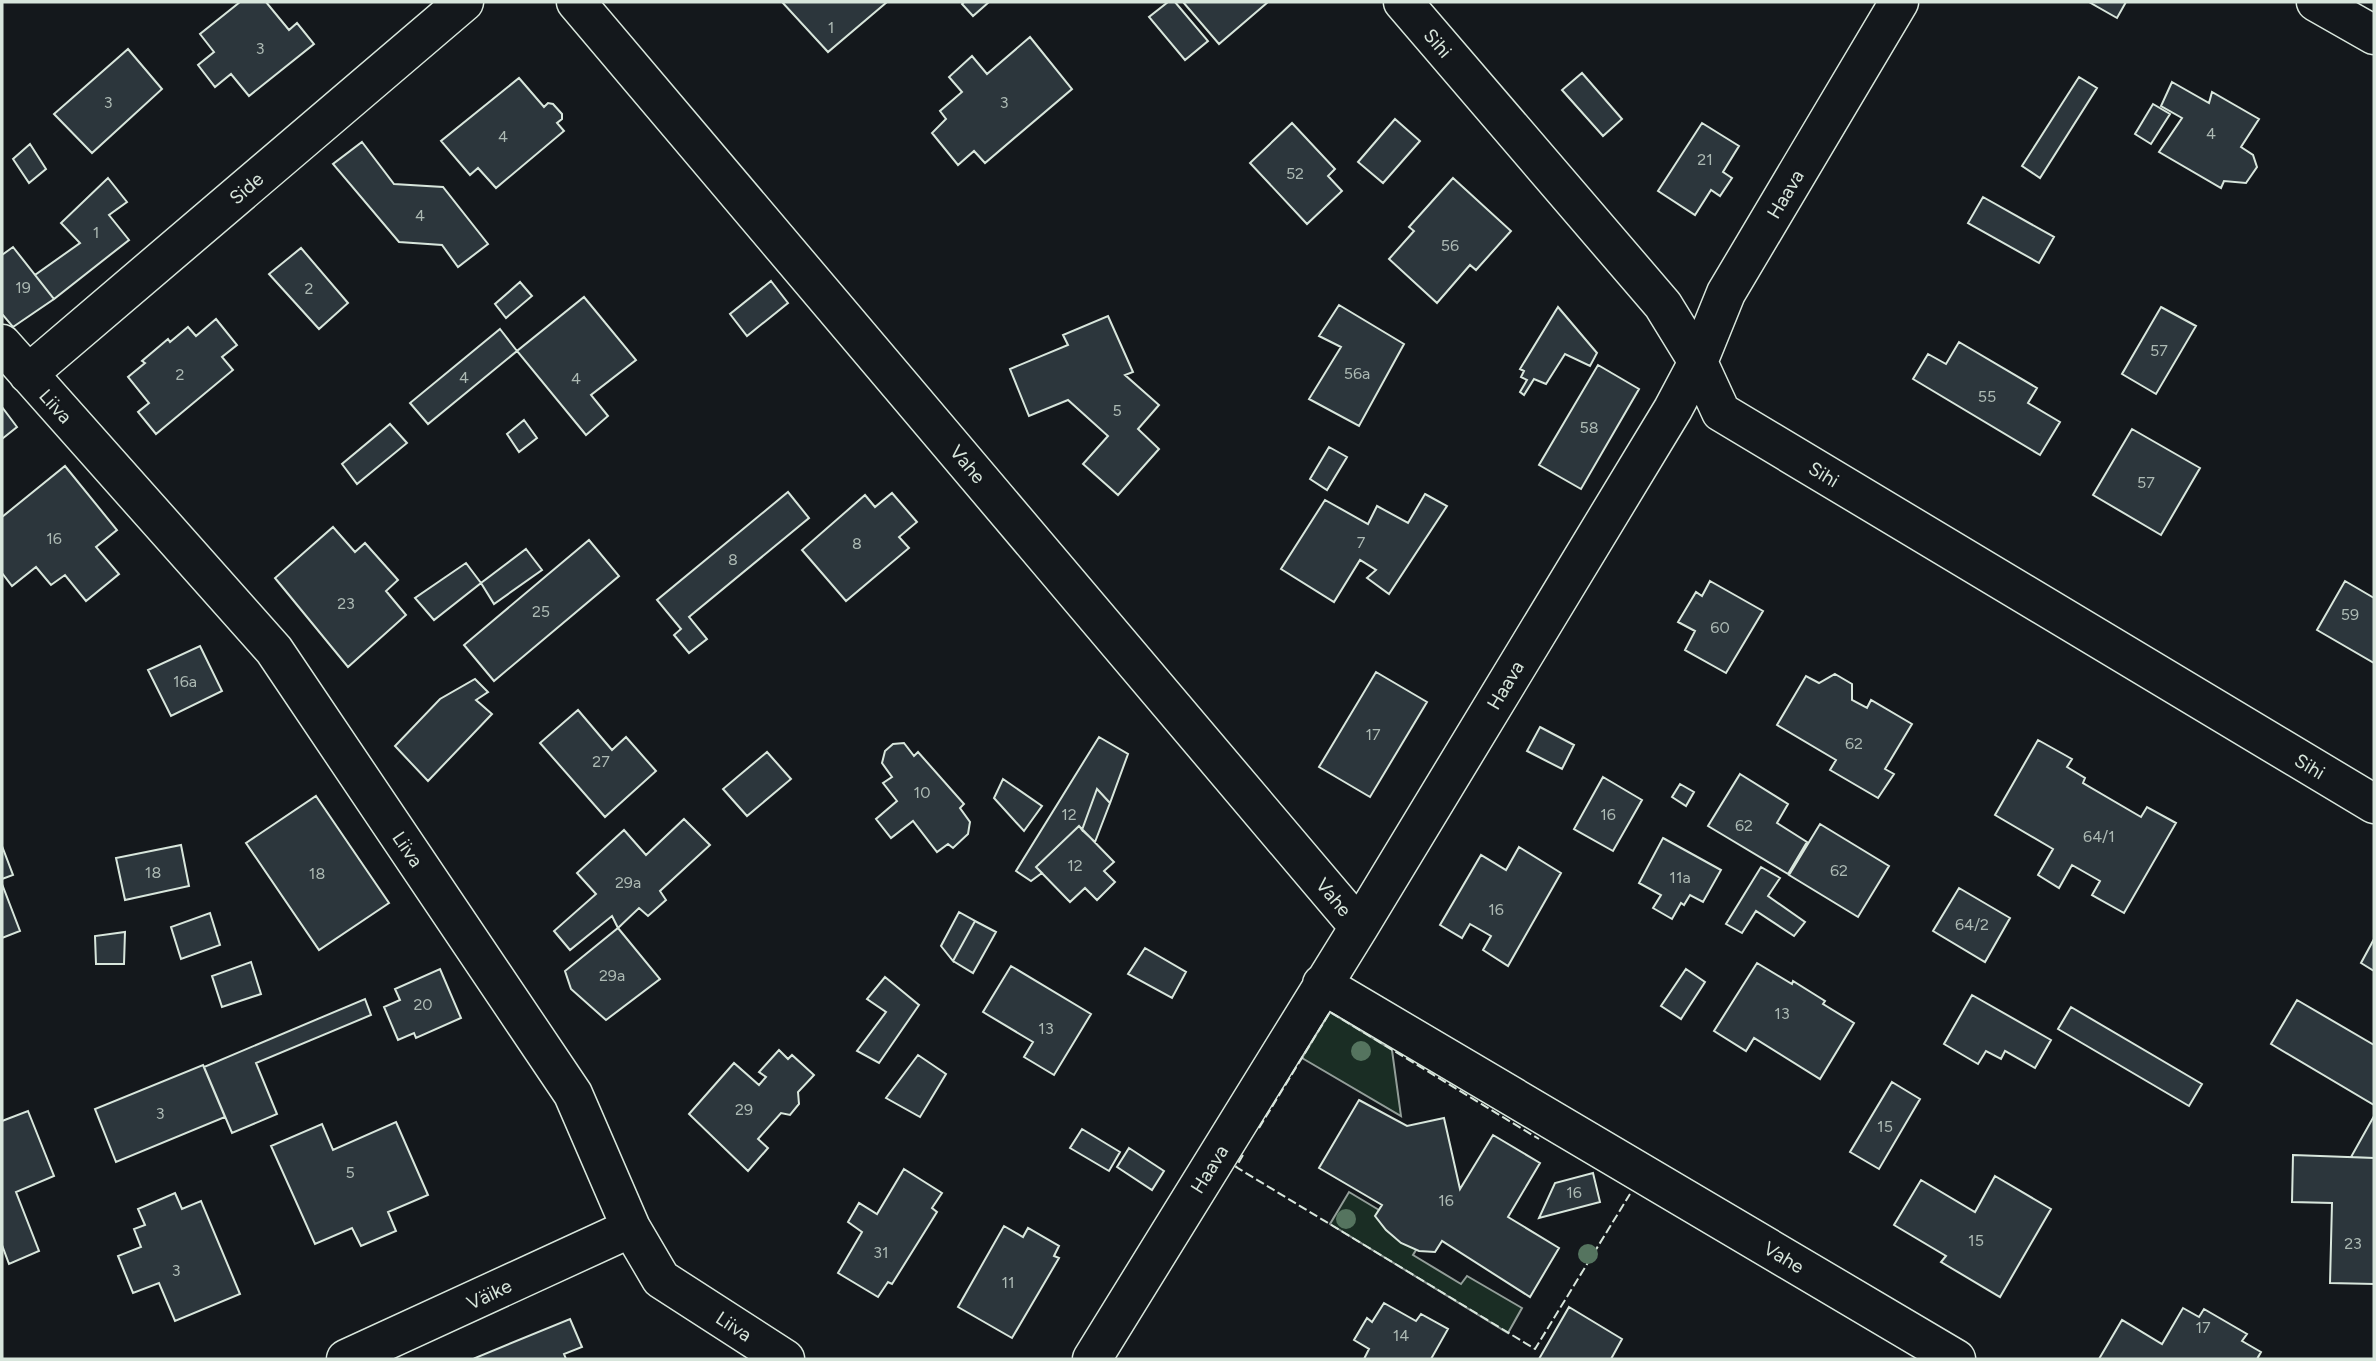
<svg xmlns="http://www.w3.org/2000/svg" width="2376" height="1361" viewBox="0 0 2376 1361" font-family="Figtree,sans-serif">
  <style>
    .green { fill: #1a2d24; stroke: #939e99; stroke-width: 2 }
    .building { fill: #2c363c; stroke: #d8e6dc; stroke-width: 2 }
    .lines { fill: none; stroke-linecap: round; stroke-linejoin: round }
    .minor-casing { stroke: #d8e6dc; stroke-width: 41 }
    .minor { stroke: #14181c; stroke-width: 38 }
    .fence { stroke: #d8e6dc; stroke-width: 2; stroke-dasharray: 9 3.5; stroke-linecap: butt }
    .tree { fill: #55745f }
    .labels { text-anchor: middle; stroke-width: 5; stroke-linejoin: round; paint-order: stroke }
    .number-label { font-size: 16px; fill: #adbab4 }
    .street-label { font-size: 19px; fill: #d8e6dc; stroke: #14181c }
  </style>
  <rect width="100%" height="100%" fill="#14181c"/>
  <path class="green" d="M1330 1012 1392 1050 1401 1116 1302 1058Z
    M1349 1192 1424 1237 1413 1255 1461 1284 1467 1276 1522 1308 1508 1333 1330 1224Z"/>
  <path class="building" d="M240 2H266L289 30 297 23 314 44 249 96 231 74 215 87 198 65 214 52 200 34Z
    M782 2H887L828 52Z
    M964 2H989L973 16 962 4Z
    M1168 2H1175L1208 41 1185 60 1149 17Z
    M1183 2H1268L1219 44Z
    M2089 2H2126L2117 18Z
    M1030 37 1072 89 985 163 974 151 958 165 932 133 946 119 940 111 962 92 949 77 972 56 987 74Z
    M128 49 162 89 92 153 54 114Z
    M1582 73 1622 119 1603 136 1562 90Z
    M2079 77 2097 88 2040 178 2022 166Z
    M519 78 544 107 548 103 553 104 562 114V119L557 123 564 131 496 188 478 168 470 175 441 141Z
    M2172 82 2209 103 2212 92 2259 119 2241 147 2253 155 2257 167 2246 183 2224 181 2221 188 2159 152 2182 118 2161 106Z
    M2153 104 2170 114 2151 144 2135 134Z
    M1395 119 1420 141 1383 183 1358 162Z
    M1292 123 1335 169 1328 176 1342 191 1307 224 1250 163Z
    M1702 123 1739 146 1723 172 1732 178 1720 196 1711 190 1695 215 1658 191Z
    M362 142 394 184 443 187 488 244 458 267 442 245 399 242 333 164Z
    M30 144 46 169 29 183 13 159Z
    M108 178 127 202 109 215 129 240 54 299 35 275 80 243 61 223Z
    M1453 178 1511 231 1476 270 1470 265 1437 303 1389 259 1414 231 1409 227Z
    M1983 197 2054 237 2039 263 1968 223Z
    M13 247 54 299 13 327 2 314V255Z
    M301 248 348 303 319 329 269 274Z
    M771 281 788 303 747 336 730 314Z
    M520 282 532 296 506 318 495 304Z
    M584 297 636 360 591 395 608 416 586 435 517 351Z
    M1339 305 1404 344 1359 426 1309 399 1341 347 1319 336Z
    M1558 307 1597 353 1590 366 1565 354 1546 384 1534 379 1524 395 1520 392 1527 380 1521 377 1524 371 1520 369Z
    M2161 307 2196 326 2156 394 2122 374Z
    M1108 316 1133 372 1125 375 1159 405 1138 429 1159 449 1118 495 1083 464 1108 436 1068 400 1029 416 1010 369 1068 345 1063 335Z
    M216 319 237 345 222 357 233 370 156 434 138 412 149 403 128 377 145 363 142 361 168 339 170 342 188 327 196 336Z
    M500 329 517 351 428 424 410 403Z
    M1959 342 2037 388 2028 403 2060 422 2040 455 1913 379 1928 354 1946 364Z
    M1598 365 1639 389 1581 489 1539 465Z
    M2 407 17 427 2 439Z
    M524 420 537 438 519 452 507 434Z
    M390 424 407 443 357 484 342 464Z
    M2132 429 2200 468 2161 535 2093 495Z
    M1329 447 1347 457 1327 490 1310 479Z
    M65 466 117 530 96 547 119 574 86 601 65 575 51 585 36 567 12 586 2 573V517Z
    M788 492 809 518 689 617 707 639 689 653 674 635 681 629 657 600Z
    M892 493 917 522 899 537 909 548 846 601 802 550 865 495 875 507Z
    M1425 494 1447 506 1389 594 1367 578 1376 570 1360 560 1334 602 1281 569 1325 500 1368 524 1377 506 1408 523Z
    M333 527 355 552 365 543 398 580 386 591 406 615 348 667 275 578Z
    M589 540 619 576 494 681 464 645Z
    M526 549 542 570 494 604 481 583Z
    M466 563 481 583 434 620 415 598Z
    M1710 581 1763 611 1726 673 1685 650 1695 631 1678 622 1696 592 1702 596Z
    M2345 581 2374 598V663L2317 630Z
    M200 646 222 691 171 716 148 670Z
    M1376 672 1427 702 1370 797 1319 767Z
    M1835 674 1852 684V700L1867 708 1871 700 1912 724 1885 769 1894 774 1878 798 1830 770 1836 760 1777 725 1806 676 1819 683Z
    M475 679 488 692 476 700 492 714 428 781 395 746 440 699Z
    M578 710 612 750 626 737 656 771 605 817 540 743Z
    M1540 727 1574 745 1562 769 1527 751Z
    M1099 737 1128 754 1110 803 1097 789 1082 830 1079 826 1036 867 1042 873 1031 881 1016 871Z
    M2038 740 2072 759 2067 767 2085 778 2083 783 2141 817 2147 807 2176 823 2124 913 2092 895 2100 881 2072 865 2059 888 2038 875 2053 849 1995 815Z
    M904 743 914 756 918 752 964 804 960 808 970 822 968 834 953 848 948 844 937 852 913 821 891 838 876 819 897 801 883 783 892 777 882 763 885 751 893 744Z
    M767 752 791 779 747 816 723 789Z
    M1740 774 1788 804 1777 823 1807 842 1788 874 1708 826Z
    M1603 777 1642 800 1613 851 1574 829Z
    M1003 779 1042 806 1024 831 994 798Z
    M1680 784 1694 792 1686 806 1672 797Z
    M1097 789 1110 803 1095 842 1082 830Z
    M316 796 389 903 319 950 246 843Z
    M684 819 710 845 660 891 666 900 648 916 639 908 618 928 612 916 570 950 554 931 596 894 577 873 624 830 646 855Z
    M1820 824 1889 866 1858 917 1789 875Z
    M1079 826 1114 862 1104 871 1115 882 1097 900 1085 888 1070 902 1036 867Z
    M1663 838 1721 870 1703 902 1690 895 1684 905 1681 903 1672 919 1653 908 1661 895 1639 883Z
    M181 845 189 886 125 900 116 858Z
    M2 846 13 875 2 879Z
    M1519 847 1561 873 1508 966 1483 950 1491 936 1470 924 1462 938 1440 925 1481 855 1506 870Z
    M1761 867 1780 878 1768 896 1805 922 1794 936 1756 911 1742 933 1726 924Z
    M2 884 20 931 2 938Z
    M1959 888 2010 918 1985 962 1933 931Z
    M959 912 975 921 953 961 941 946Z
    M210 913 220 945 181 959 171 927Z
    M975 921 996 932 973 973 953 961Z
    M618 928 660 979 606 1020 571 989 565 971Z
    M125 932 124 964H96L95 936Z
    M2374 939V971L2361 963Z
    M1145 948 1186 972 1172 998 1128 974Z
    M251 962 261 994 222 1007 212 976Z
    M1757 963 1792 984 1793 981 1825 1001 1823 1004 1854 1023 1820 1079 1754 1038 1746 1051 1714 1031Z
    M1011 966 1091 1014 1054 1075 1024 1057 1033 1042 983 1012Z
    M440 969 461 1018 416 1038 414 1033 398 1040 384 1007 400 1000 395 989Z
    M1686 969 1705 982 1681 1019 1661 1006Z
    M885 977 919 1005 879 1063 857 1051 886 1012 867 999Z
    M1972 995 2051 1040 2035 1068 2005 1051 2001 1059 1986 1051 1978 1064 1944 1044Z
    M365 999 371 1015 256 1063 277 1114 232 1133 204 1067Z
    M2297 1000 2374 1045V1105L2271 1044Z
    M2071 1007 2202 1084 2189 1106 2058 1029Z
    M779 1050 788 1059 792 1055 814 1075 798 1092 799 1104 790 1115 781 1113 758 1139 768 1148 748 1171 689 1114 734 1063 759 1085 766 1077 759 1072Z
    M918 1055 946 1074 920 1117 886 1098Z
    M203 1065 225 1117 116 1162 95 1109Z
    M1892 1082 1920 1099 1879 1169 1850 1152Z
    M1359 1100 1407 1126 1444 1118 1460 1189 1493 1135 1540 1163 1508 1217 1559 1248 1530 1297 1442 1241 1435 1252 1419 1251 1401 1243 1386 1230 1375 1216 1382 1205 1319 1168Z
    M28 1111 54 1176 16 1192 39 1251 9 1264 2 1245V1121Z
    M2374 1116V1158L2351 1157Z
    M396 1122 428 1195 388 1212 396 1231 361 1246 352 1228 315 1244 271 1146 322 1124 333 1150Z
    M1082 1129 1120 1152 1109 1171 1070 1148Z
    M1129 1148 1164 1171 1152 1190 1117 1167Z
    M2293 1155 2374 1158V1284L2330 1283 2332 1203 2292 1202Z
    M904 1169 942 1193 932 1208 937 1212 892 1284 888 1282 878 1297 838 1273 862 1232 848 1222 859 1203 877 1214Z
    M1593 1173 1600 1202 1539 1218 1555 1183Z
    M1995 1176 2051 1209 2000 1297 1941 1262 1946 1256 1894 1225 1921 1180 1975 1212Z
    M175 1193 182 1209 201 1201 240 1294 175 1321 159 1283 133 1293 118 1256 141 1247 134 1229 145 1225 138 1209Z
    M1004 1226 1023 1237 1028 1228 1059 1246 1054 1256 1059 1258 1012 1338 958 1307Z
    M1384 1303 1416 1321 1421 1314 1448 1329 1431 1359H1364L1369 1349 1354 1340 1367 1318 1372 1322Z
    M1569 1307 1622 1339 1611 1359H1539Z
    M2183 1308 2199 1317 2204 1309 2247 1334 2242 1341 2261 1352 2257 1359H2099L2122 1320 2162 1344Z
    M570 1319 582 1347 564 1354 566 1359H476L475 1358Z"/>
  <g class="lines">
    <g class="minor-casing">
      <path id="minor" d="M576 2 1359 927
        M1403 2 1663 305 1698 362 1721 412 2374 804
        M2316 2 2374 35
        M2 344 274 650 573 1094 631 1228 661 1279 785 1359
        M28 374 464 2
        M1322 984 1956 1359
        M346 1359 631 1228
        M1092 1359 1359 927 1673 409 1698 362 1726 293 1899 2"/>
    </g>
    <use href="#minor" class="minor"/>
    <path class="fence" d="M1259 1128 1330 1012 1539 1139
      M1243 1155 1236 1167 1535 1349 1630 1194"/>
  </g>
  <g class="tree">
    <circle cx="1361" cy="1051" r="10"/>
    <circle cx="1346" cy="1219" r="10"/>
    <circle cx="1588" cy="1254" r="10"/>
  </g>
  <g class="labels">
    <g class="number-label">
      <text x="831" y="33">1</text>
      <text x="260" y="54">3</text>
      <text x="108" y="108">3</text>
      <text x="1004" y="108">3</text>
      <text x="2211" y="139">4</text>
      <text x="503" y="142">4</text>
      <text x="1705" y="165">21</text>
      <text x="1295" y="179">52</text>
      <text x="420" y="221">4</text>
      <text x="96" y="238">1</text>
      <text x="1450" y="251">56</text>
      <text x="23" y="293">19</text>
      <text x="309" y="294">2</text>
      <text x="2159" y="356">57</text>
      <text x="1357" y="379">56a</text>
      <text x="180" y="380">2</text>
      <text x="464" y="383">4</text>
      <text x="576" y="384">4</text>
      <text x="1987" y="402">55</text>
      <text x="1117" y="416">5</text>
      <text x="1589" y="433">58</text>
      <text x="2146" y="488">57</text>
      <text x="54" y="544">16</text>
      <text x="1361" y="548">7</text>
      <text x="857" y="549">8</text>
      <text x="733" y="565">8</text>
      <text x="346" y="609">23</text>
      <text x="541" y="617">25</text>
      <text x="2350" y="620">59</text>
      <text x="1720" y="633">60</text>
      <text x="185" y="687">16a</text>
      <text x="1373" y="740">17</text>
      <text x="1854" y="749">62</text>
      <text x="601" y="767">27</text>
      <text x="922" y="798">10</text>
      <text x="1069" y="820">12</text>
      <text x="1608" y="820">16</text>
      <text x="1744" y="831">62</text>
      <text x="2099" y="842">64/1</text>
      <text x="1075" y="871">12</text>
      <text x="1839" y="876">62</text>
      <text x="153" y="878">18</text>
      <text x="317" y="879">18</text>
      <text x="1680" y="883">11a</text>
      <text x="628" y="888">29a</text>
      <text x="1496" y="915">16</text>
      <text x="1972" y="930">64/2</text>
      <text x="612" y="981">29a</text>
      <text x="423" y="1010">20</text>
      <text x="1782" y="1019">13</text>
      <text x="1046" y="1034">13</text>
      <text x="744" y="1115">29</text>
      <text x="160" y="1119">3</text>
      <text x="1885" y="1132">15</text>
      <text x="350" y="1178">5</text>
      <text x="1574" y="1198">16</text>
      <text x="1446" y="1206">16</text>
      <text x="1976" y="1246">15</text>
      <text x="2353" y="1249">23</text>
      <text x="881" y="1258">31</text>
      <text x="176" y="1276">3</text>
      <text x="1008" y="1288">11</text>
      <text x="2203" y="1333">17</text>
      <text x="1401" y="1341">14</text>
    </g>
    <g class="street-label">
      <text transform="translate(1438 43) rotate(49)" y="7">Sihi</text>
      <text transform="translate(246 188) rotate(-41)" y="7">Side</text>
      <text transform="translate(1785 194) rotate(-59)" y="7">Haava</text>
      <text transform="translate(56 406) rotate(48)" y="7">Liiva</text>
      <text transform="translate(968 464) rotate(50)" y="7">Vahe</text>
      <text transform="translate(1824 474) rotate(31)" y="7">Sihi</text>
      <text transform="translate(1505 685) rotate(-59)" y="7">Haava</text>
      <text transform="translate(2310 766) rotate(31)" y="7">Sihi</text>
      <text transform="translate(408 849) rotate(56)" y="7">Liiva</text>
      <text transform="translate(1334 897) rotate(50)" y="7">Vahe</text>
      <text transform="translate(1209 1169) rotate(-58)" y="7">Haava</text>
      <text transform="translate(1784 1257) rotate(31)" y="7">Vahe</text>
      <text transform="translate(489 1294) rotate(-25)" y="7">Väike</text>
      <text transform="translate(734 1326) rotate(33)" y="7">Liiva</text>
    </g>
  </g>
  <rect width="2376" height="1361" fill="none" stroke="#d8e6dc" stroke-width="7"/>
</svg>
